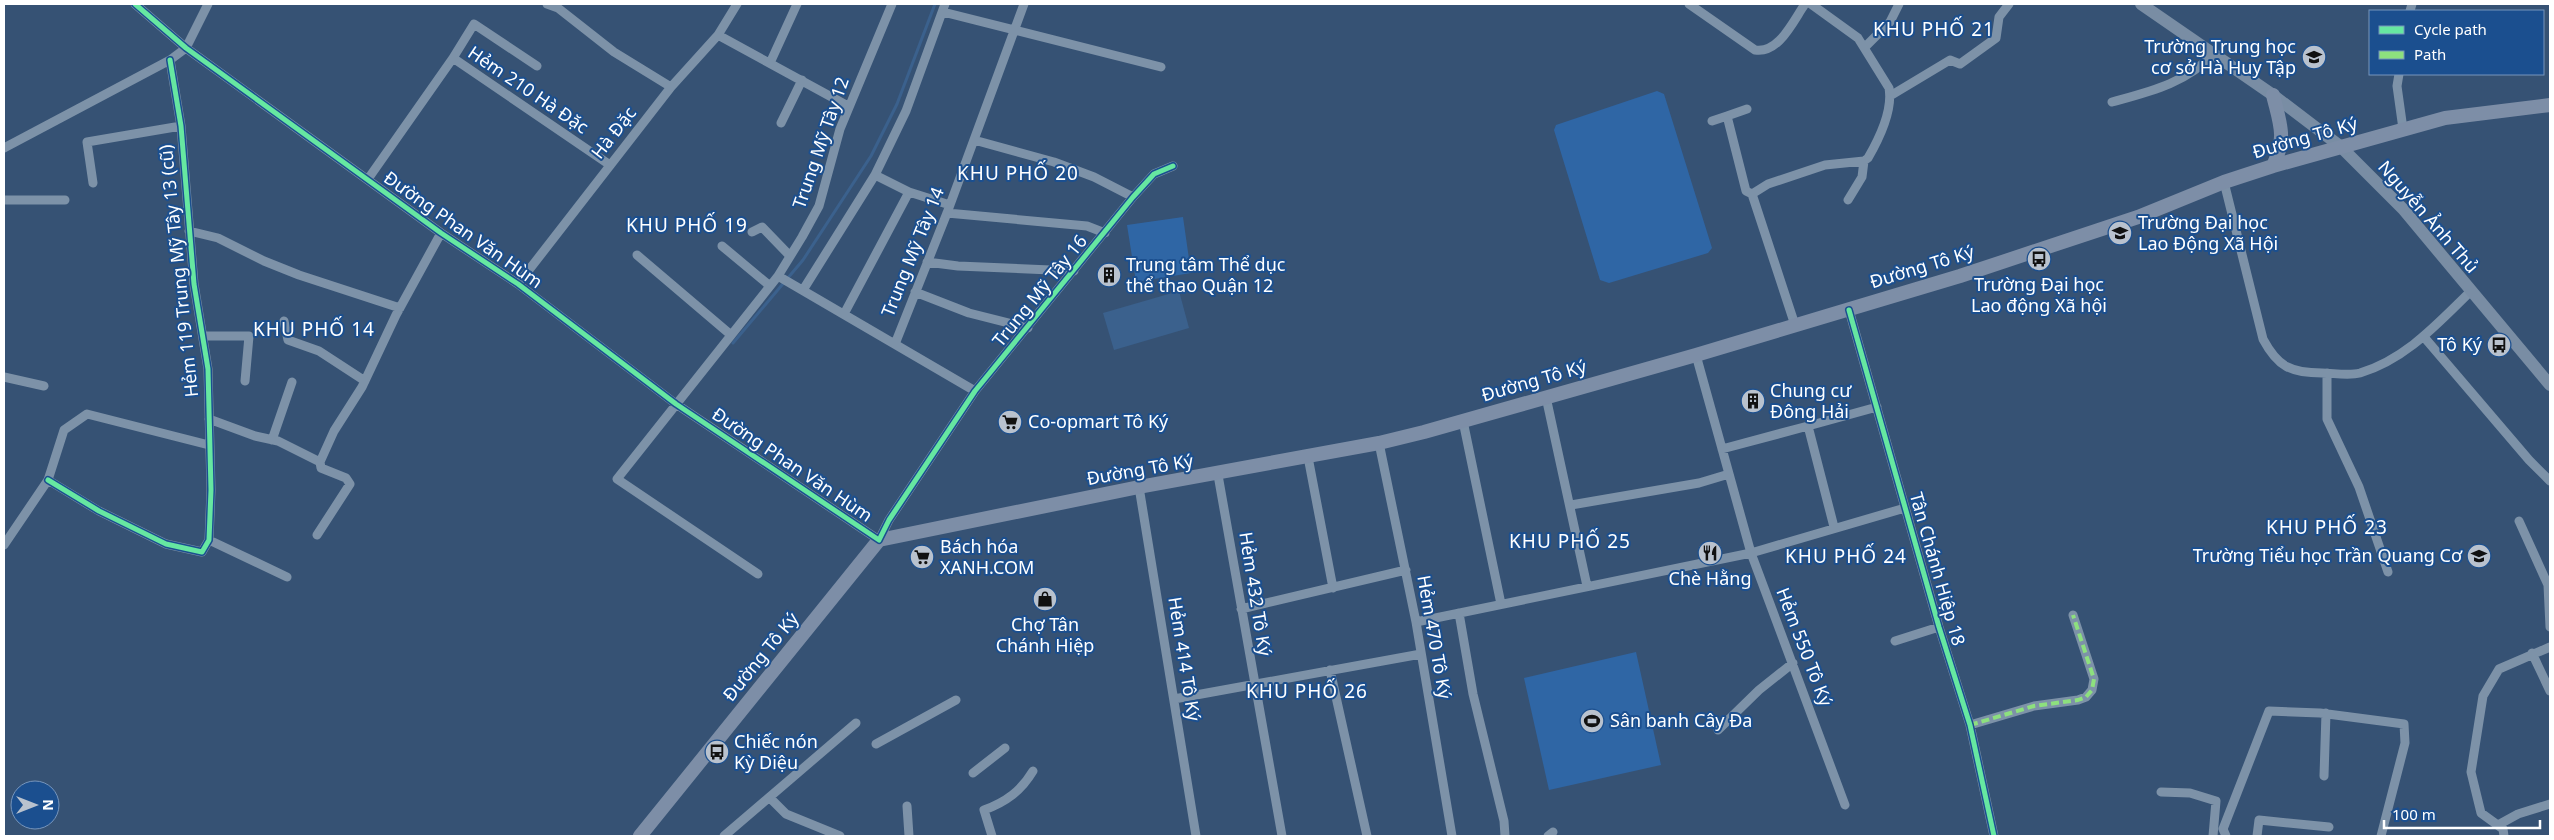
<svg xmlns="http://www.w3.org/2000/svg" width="2554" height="840" viewBox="0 0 2554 840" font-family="'Noto Sans',sans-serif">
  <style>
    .green { fill: #2f66a5 }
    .water { fill: #3b618d }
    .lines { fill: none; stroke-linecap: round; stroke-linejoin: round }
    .stream { stroke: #3b618d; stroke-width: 3 }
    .minor { stroke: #7d92a8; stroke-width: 9 }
    .secondary { stroke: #798da4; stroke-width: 12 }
    .primary { stroke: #7d8ea7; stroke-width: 14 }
    .quiet { stroke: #8de07e; stroke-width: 4; stroke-dasharray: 8 4; stroke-linecap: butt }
    .cycleway-casing { stroke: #1b4f8f; stroke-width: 8 }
    .cycleway { stroke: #66e7a1; stroke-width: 5 }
    .labels { text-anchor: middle; stroke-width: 4; stroke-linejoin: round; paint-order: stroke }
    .poi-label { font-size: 18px; fill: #fff; stroke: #1b4f8f; text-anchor: start }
    .street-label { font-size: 18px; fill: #fff; stroke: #1b4f8f }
    .neighbourhood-label { font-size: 19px; letter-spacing: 1px; fill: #fff; stroke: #1b4f8f }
  </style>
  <rect width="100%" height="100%" fill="#365274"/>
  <path class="green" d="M1657 91 1664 94 1712 248 1708 253 1609 283 1600 280 1554 130 1556 125Z
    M1183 217 1191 273 1136 282 1127 225Z
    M1636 652 1661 765 1549 790 1524 678Z"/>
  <path class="water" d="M1179 291 1189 328 1114 350 1103 313Z"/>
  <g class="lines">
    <path class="stream" d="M733 343 803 260 871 156 897 104 935 4"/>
    <path class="minor" d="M135 4 186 48 441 233 518 284 676 404 879 540 889 520 975 391 1133 197 1154 174 1173 166
      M547 4 558 8 614 52 671 87
      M1689 4 1755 50C1779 54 1793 21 1805 4
      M2410 11 2412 4
      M943 12 1161 67
      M718 35 848 106
      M1865 47 1890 22 1899 4
      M453 58 610 165
      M770 63 797 4
      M2399 74 2397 86 2403 129
      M1890 96 1950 60 1960 64 1996 38 1999 17 2009 4
      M2112 102C2148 92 2187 83 2213 54
      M1747 109 1727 116 1746 191 1752 194
      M1712 121 1727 116
      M781 123 802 80
      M974 140 1054 162 1094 177 1133 197
      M4 148 170 60 186 48 208 4
      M368 179 453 58 474 24 537 66
      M2224 182 2263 339C2278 367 2291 373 2322 373 2333 373 2349 376 2360 373 2406 359 2437 324 2470 292
      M93 183 87 142 181 126
      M909 192 875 175 906 111 945 4
      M4 200H65
      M1848 200 1862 177 1864 161
      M947 213 1087 226 1105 233
      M189 231 218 238 264 261 299 275 400 308
      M752 232 762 227 790 256
      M722 246 770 286
      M637 255 731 335
      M927 262 958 266 1074 271
      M778 276 975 391
      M518 284 671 87 718 35 737 4
      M803 290 875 175
      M915 292 969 313 1028 328
      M1849 310 1939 627 1970 725 1994 836
      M844 314 909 192 950 205
      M284 321 288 340 319 351 365 381
      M1795 325 1752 194 1768 184 1825 165 1864 161 1868 158C1879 139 1893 110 1889 88L1858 38 1811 4
      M204 336H249L245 381
      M2424 337 2529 460 2550 481
      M895 344 947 213 1024 4
      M1696 355 1751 553 1845 805
      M2327 373V419L2359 487 2388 572
      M4 377 44 386
      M1546 397 1587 586
      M209 419 255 436 278 441 320 462 321 468 346 478 350 484 317 535
      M1463 421 1501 604
      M272 440 292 382
      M1379 443 1416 622 1452 836
      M1722 449 1808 426
      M1308 457 1333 588
      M320 462 334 431 362 387 396 315 441 233
      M1218 475 1282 836
      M48 480 99 511 166 544 202 552 209 540 211 490 208 369 194 284 181 126 170 60
      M1139 487 1196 836
      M1571 505 1699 483 1729 474
      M2519 521 2548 585 2550 627
      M1834 527 1808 426 1877 407
      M209 540 287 577
      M4 545 48 480 64 430 87 414 209 445
      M758 574 617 479 778 276 802 237 819 206 840 129 892 4
      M1241 609 1406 570
      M1459 613 1473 694 1504 821 1505 836
      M1416 622 1751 553 1905 508
      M1895 641 1939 627
      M2532 653 2550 691
      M1330 670 1367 836
      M1174 699 1421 654
      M1970 725 2034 706 2078 700 2086 697 2092 690 2094 679 2073 615
      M1718 730 1759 690 1793 663
      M876 744 956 700
      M973 773 1005 748
      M2324 776 2326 713
      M2161 792 2190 793 2216 801 2213 836
      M770 798 786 814 840 836
      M907 806 909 836
      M2498 825 2518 814 2550 804
      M724 836 856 723
      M992 836 984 810C1006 802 1021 791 1033 771
      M1548 836 1553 832
      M2226 836 2223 829 2269 711 2320 713 2404 724 2405 743 2381 836
      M2257 836 2259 820 2329 827
      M2504 836 2503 829 2481 813 2471 772 2483 696 2499 669 2550 647"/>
    <path class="secondary" d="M2141 4 2273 95 2340 146 2403 209 2550 385"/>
    <path class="primary" d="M2273 95C2280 124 2287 137 2273 166
      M640 836 879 540 1139 487 1379 443 1424 432 1696 355 1960 276 2138 217 2224 182 2273 166 2445 118 2550 105"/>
    <path class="quiet" d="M1970 725 2034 706 2078 700 2086 697 2092 690 2094 679 2073 615"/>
    <g class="cycleway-casing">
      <path id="cycleway" d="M135 4 186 48 441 233 518 284 676 404 879 540 889 520 975 391 1133 197 1154 174 1173 166
        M1849 310 1939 627 1970 725 1994 836
        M48 480 99 511 166 544 202 552 209 540 211 490 208 369 194 284 181 126 170 60"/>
    </g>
    <use href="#cycleway" class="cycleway"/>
  </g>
  <defs>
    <g id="school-disc" transform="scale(1.25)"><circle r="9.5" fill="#b9c2ce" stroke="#1b4f8f"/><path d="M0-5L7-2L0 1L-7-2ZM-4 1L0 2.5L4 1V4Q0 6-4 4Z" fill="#111"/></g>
    <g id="university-disc" transform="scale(1.25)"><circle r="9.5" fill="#b9c2ce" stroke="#1b4f8f"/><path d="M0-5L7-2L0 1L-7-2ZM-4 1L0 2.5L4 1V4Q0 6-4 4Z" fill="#111"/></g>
    <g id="bus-disc" transform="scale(1.25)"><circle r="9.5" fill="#b9c2ce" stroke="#1b4f8f"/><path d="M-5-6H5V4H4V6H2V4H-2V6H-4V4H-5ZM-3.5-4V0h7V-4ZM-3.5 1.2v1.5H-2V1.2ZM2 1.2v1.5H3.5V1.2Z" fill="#111"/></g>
    <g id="building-disc" transform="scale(1.25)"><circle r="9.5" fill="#b9c2ce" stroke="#1b4f8f"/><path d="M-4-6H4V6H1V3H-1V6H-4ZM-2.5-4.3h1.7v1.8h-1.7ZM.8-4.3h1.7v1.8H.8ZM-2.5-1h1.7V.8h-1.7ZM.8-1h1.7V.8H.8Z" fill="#111"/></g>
    <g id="supermarket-disc" transform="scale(1.25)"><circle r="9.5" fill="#b9c2ce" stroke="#1b4f8f"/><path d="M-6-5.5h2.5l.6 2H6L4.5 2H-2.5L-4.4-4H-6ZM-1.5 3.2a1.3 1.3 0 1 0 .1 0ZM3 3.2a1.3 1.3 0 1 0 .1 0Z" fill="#111"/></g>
    <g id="restaurant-disc" transform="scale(1.25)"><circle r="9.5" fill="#b9c2ce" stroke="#1b4f8f"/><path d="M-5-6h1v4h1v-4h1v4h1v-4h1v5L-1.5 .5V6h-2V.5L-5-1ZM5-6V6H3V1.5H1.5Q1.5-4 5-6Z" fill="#111"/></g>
    <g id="shop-disc" transform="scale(1.25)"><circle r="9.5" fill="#b9c2ce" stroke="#1b4f8f"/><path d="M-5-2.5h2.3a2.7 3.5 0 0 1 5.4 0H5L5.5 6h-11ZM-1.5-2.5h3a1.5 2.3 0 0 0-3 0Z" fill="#111"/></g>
    <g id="stadium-disc" transform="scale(1.25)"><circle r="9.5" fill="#b9c2ce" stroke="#1b4f8f"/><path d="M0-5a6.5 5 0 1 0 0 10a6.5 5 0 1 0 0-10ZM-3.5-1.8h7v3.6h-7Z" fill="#111"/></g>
  </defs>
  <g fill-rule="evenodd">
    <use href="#school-disc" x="2314" y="57"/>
    <use href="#university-disc" x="2120" y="233"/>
    <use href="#bus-disc" x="2039" y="259"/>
    <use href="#building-disc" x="1109" y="275"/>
    <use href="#bus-disc" x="2499" y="345"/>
    <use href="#building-disc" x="1753" y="401"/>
    <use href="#supermarket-disc" x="1010" y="422"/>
    <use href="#restaurant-disc" x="1710" y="553"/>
    <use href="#school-disc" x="2479" y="556"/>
    <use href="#supermarket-disc" x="922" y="557"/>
    <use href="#shop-disc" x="1045" y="599"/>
    <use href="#stadium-disc" x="1592" y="721"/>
    <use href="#bus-disc" x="717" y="752"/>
  </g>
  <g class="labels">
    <g class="poi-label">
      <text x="2296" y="53" text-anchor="end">Trường Trung học<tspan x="2296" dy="21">cơ sở Hà Huy Tập</tspan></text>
      <text x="2138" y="229">Trường Đại học<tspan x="2138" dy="21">Lao Động Xã Hội</tspan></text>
      <text x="1126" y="271">Trung tâm Thể dục<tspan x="1126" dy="21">thể thao Quận 12</tspan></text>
      <text x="2039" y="291" text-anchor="middle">Trường Đại học<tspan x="2039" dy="21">Lao động Xã hội</tspan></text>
      <text x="2482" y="351" text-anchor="end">Tô Ký</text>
      <text x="1770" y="397">Chung cư<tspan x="1770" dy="21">Đông Hải</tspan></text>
      <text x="1028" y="428">Co-opmart Tô Ký</text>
      <text x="940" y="553">Bách hóa<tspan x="940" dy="21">XANH.COM</tspan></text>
      <text x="2462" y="562" text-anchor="end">Trường Tiểu học Trần Quang Cơ</text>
      <text x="1710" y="585" text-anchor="middle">Chè Hằng</text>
      <text x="1045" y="631" text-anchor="middle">Chợ Tân<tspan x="1045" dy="21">Chánh Hiệp</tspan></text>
      <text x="1610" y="727">Sân banh Cây Đa</text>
      <text x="734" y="748">Chiếc nón<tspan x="734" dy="21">Kỳ Diệu</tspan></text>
    </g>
    <g class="street-label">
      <text transform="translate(528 90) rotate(34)" y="6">Hẻm 210 Hà Đặc</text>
      <text transform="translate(614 133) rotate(-52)" y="6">Hà Đặc</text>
      <text transform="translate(2305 138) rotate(-16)" y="6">Đường Tô Ký</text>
      <text transform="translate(821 143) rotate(-71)" y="6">Trung Mỹ Tây 12</text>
      <text transform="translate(2428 217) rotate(49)" y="6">Nguyễn Ảnh Thủ</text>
      <text transform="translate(463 230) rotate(35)" y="6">Đường Phan Văn Hùm</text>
      <text transform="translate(913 252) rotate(-68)" y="6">Trung Mỹ Tây 14</text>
      <text transform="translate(1922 267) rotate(-17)" y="6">Đường Tô Ký</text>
      <text transform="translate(179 271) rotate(-96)" y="6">Hẻm 119 Trung Mỹ Tây 13 (cũ)</text>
      <text transform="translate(1040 291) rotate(-51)" y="6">Trung Mỹ Tây 16</text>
      <text transform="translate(1534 381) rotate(-16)" y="6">Đường Tô Ký</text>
      <text transform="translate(792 465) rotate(34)" y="6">Đường Phan Văn Hùm</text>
      <text transform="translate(1140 470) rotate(-10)" y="6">Đường Tô Ký</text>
      <text transform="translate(1937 569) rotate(74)" y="6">Tân Chánh Hiệp 18</text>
      <text transform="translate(1255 594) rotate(81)" y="6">Hẻm 432 Tô Ký</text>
      <text transform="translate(1434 637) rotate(80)" y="6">Hẻm 470 Tô Ký</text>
      <text transform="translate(1804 647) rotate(69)" y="6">Hẻm 550 Tô Ký</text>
      <text transform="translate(761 657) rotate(-51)" y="6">Đường Tô Ký</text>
      <text transform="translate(1184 659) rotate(81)" y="6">Hẻm 414 Tô Ký</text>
    </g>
    <g class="neighbourhood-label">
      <text x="1934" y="36">KHU PHỐ 21</text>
      <text x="1018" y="180">KHU PHỐ 20</text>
      <text x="687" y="232">KHU PHỐ 19</text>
      <text x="314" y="336">KHU PHỐ 14</text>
      <text x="2327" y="534">KHU PHỐ 23</text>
      <text x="1570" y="548">KHU PHỐ 25</text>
      <text x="1846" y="563">KHU PHỐ 24</text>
      <text x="1307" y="698">KHU PHỐ 26</text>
    </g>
  </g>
  <rect width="2554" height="840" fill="none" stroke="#ffffff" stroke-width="10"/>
  <rect x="2369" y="10" width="175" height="65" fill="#1b4f8f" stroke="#7695bc"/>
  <rect x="2379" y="26" width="25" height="8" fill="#66e7a1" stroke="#7695bc"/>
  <text x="2414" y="35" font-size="15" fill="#ffffff">Cycle path</text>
  <rect x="2379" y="51" width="25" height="8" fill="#8de07e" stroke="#7695bc"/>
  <text x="2414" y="60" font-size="15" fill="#ffffff">Path</text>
  <g transform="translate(35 805) rotate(90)"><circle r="24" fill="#1b4f8f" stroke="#7695bc"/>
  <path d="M0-4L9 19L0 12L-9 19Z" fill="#b9c2ce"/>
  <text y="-8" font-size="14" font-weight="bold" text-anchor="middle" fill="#ffffff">N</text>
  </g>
  <path d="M2384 820v8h156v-8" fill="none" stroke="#ffffff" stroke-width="2.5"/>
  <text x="2392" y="820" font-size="15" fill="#ffffff" stroke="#1b4f8f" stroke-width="4" paint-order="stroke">100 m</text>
</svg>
